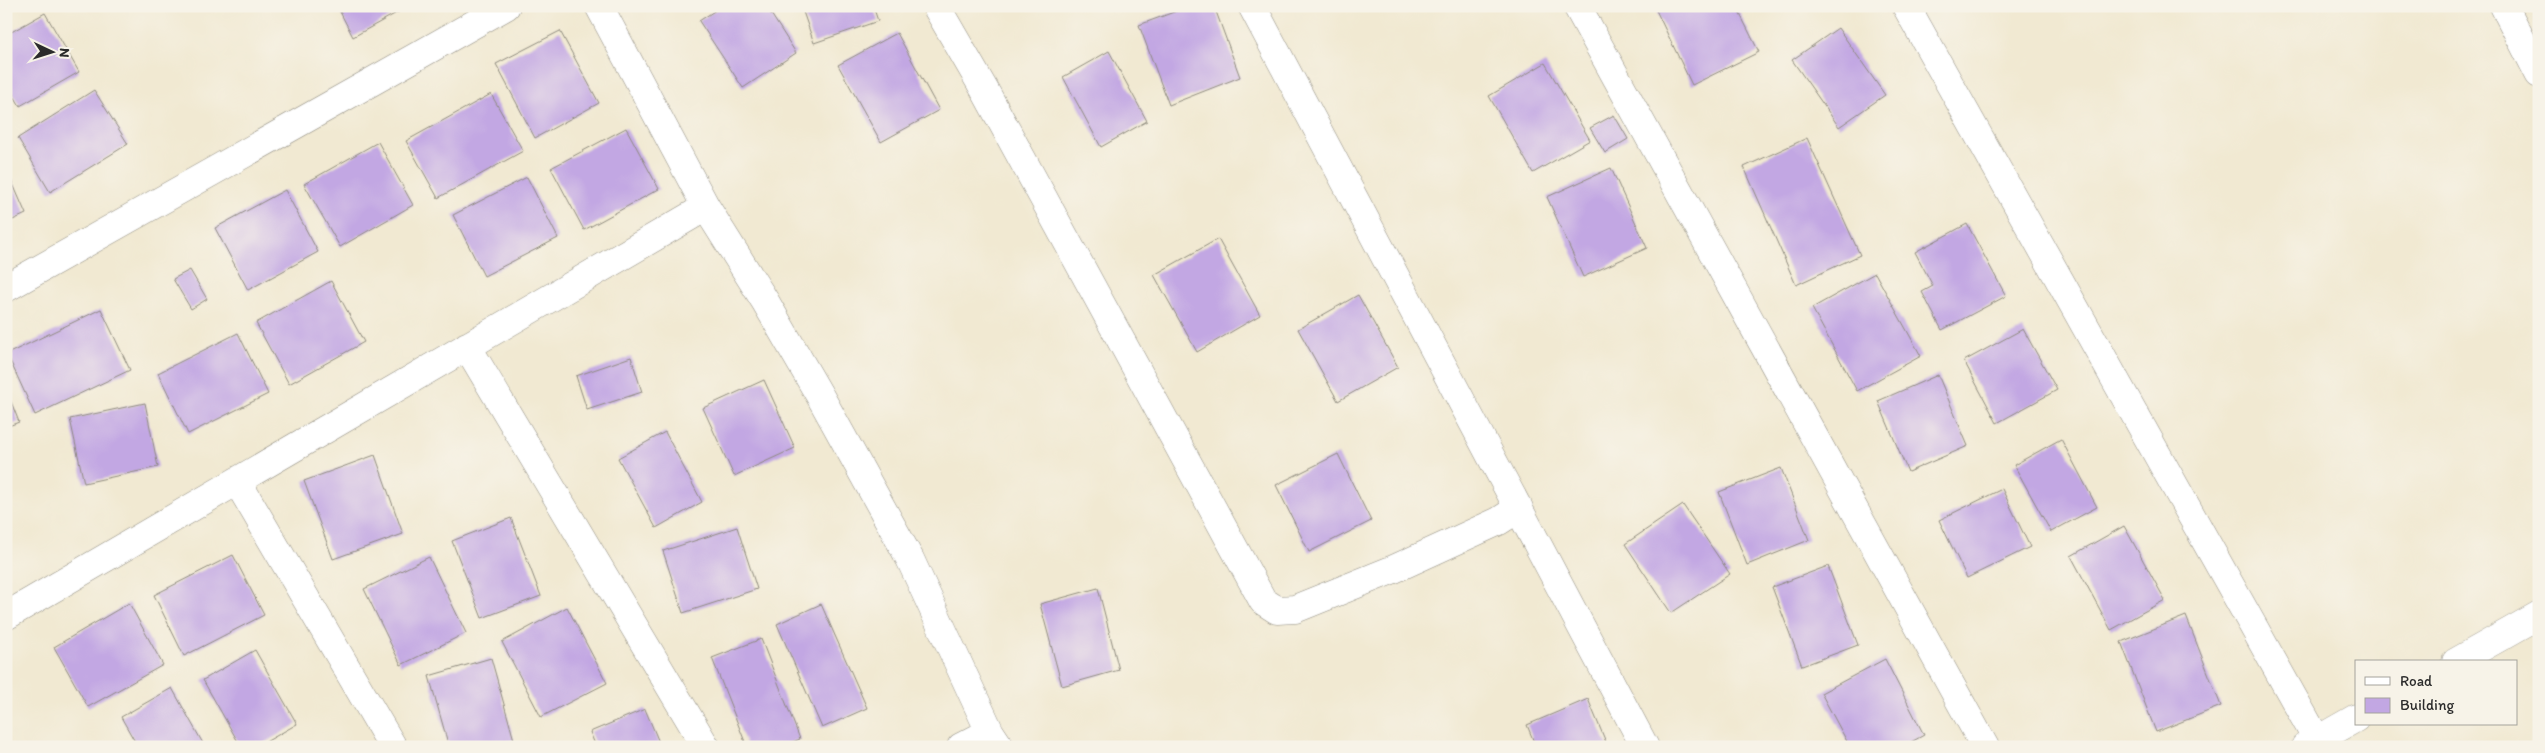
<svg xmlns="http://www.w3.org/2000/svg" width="2545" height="753" viewBox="0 0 2545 753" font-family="Itim,sans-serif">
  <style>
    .building { fill: #c2a7e3 }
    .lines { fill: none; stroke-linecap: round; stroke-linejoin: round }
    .minor-casing { stroke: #8e8a7e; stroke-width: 29 }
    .minor { stroke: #fff; stroke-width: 28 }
  </style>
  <rect width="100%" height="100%" fill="#f7f3e8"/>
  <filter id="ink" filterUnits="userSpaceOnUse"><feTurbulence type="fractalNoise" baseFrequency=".02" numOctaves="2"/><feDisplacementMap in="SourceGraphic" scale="10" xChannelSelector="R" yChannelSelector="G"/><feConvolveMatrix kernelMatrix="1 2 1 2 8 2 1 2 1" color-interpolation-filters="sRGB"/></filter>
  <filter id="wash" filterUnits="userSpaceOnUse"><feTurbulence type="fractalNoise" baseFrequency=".0096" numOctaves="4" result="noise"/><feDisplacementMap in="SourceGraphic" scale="20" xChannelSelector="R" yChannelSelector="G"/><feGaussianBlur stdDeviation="1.12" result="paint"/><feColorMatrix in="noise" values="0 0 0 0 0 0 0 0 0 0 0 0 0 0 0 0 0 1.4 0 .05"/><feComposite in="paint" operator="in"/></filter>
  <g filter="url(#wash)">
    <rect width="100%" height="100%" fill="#f1e9d2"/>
    <g id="blocks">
      <path class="building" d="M337 6H409L353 37Z
        M722 6H766L796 53 743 88 699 21Z
        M801 6H873L878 21 814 43Z
        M1190 6H1214L1240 77 1169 105 1139 25Z
        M1654 6H1736L1759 52 1692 85Z
        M45 13 79 72 20 106 6 82V35Z
        M1838 28 1885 95 1839 127 1792 60Z
        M560 31 599 103 535 138 496 64Z
        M897 33 939 110 881 142 838 65Z
        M1109 51 1147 121 1101 147 1063 77Z
        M1545 63 1590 140 1533 173 1489 96Z
        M94 90 128 144 50 192 18 138Z
        M491 94 523 151 438 198 406 141Z
        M1614 115 1628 139 1605 153 1590 128Z
        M626 128 659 189 584 230 551 168Z
        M1807 138 1860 255 1796 285 1744 167Z
        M378 142 413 205 340 247 304 184Z
        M6 168 26 214 6 223Z
        M1611 168 1647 248 1583 277 1547 197Z
        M527 177 558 238 484 276 453 215Z
        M285 190 318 252 248 290 215 228Z
        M1967 224 2006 296 1942 330 1922 292 1933 286 1915 252Z
        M1218 239 1260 315 1197 352 1154 275Z
        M190 270 207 299 191 309 173 279Z
        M1875 273 1921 356 1857 391 1812 308Z
        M331 281 364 342 289 384 256 323Z
        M1358 295 1398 367 1338 401 1298 329Z
        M101 309 130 370 35 415 7 354Z
        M2023 329 2057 390 1997 423 1964 361Z
        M238 333 268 394 188 434 158 373Z
        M631 357 642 392 587 410 576 376Z
        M1938 375 1968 446 1908 472 1878 401Z
        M764 380 795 448 734 476 703 408Z
        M6 389 19 422 6 427Z
        M145 403 158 467 84 483 70 419Z
        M665 432 702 502 656 528 618 458Z
        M2061 439 2097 507 2051 532 2014 465Z
        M1338 454 1371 521 1309 552 1276 485Z
        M375 455 403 534 333 559 304 481Z
        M1781 468 1809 540 1747 565 1719 492Z
        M2002 489 2030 547 1967 578 1939 520Z
        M1683 505 1730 574 1671 613 1625 544Z
        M511 518 541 596 482 618 452 541Z
        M2124 526 2165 600 2111 630 2071 556Z
        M737 527 757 589 683 613 663 551Z
        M233 555 264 615 184 656 154 595Z
        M429 557 466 633 401 665 364 589Z
        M1828 566 1858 645 1802 666 1772 587Z
        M1098 588 1119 670 1062 686 1040 604Z
        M129 603 163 665 88 707 54 647Z
        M821 604 867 708 822 728 777 624Z
        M567 607 607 683 541 717 502 642Z
        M2186 616 2221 706 2156 732 2121 642Z
        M761 639 800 739 780 747H747L712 658Z
        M255 650 297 724 257 747H241L203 680Z
        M491 658 514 740 489 747H449L429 676Z
        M1885 659 1924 735 1902 747H1850L1821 693Z
        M172 688 205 747H138L121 717Z
        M1588 699 1608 747H1536L1527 725Z
        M645 709 661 747H596L590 732Z"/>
    </g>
  </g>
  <g filter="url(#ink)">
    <use href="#blocks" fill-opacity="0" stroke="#8e8a7e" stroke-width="1"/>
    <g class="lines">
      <g class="minor-casing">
        <path id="minor" d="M599 6 706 207 765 301 820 396 910 559 990 732 1000 747
          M936 6 984 89 1263 601 1277 610 1295 609 1394 569 1499 521 1519 508
          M1252 6 1645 747
          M1577 6 1985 747
          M1906 6 2317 740
          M2504 6 2539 74
          M6 288 506 6
          M467 346 706 747
          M237 481 393 747
          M6 616 706 207
          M2456 662 2539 615
          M961 747 990 732
          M2305 747 2356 718"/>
      </g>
      <use href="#minor" class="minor"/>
    </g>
  </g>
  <rect width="2545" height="753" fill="none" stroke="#f7f3e8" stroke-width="25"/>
  <rect x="2355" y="660" width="162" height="65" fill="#f7f3e8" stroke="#a5a39c"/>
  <rect x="2365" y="677" width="25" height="8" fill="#ffffff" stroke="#a5a39c"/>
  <text x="2400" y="686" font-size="15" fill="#2b2b2b">Road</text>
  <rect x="2365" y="698" width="25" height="15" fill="#c2a7e3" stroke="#a5a39c"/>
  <text x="2400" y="710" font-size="15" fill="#2b2b2b">Building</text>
  <g transform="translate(52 52) rotate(94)" stroke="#f7f3e8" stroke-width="4" paint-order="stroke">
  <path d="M0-4L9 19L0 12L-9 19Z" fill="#2b2b2b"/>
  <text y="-8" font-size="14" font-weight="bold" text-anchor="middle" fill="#2b2b2b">N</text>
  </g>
</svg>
